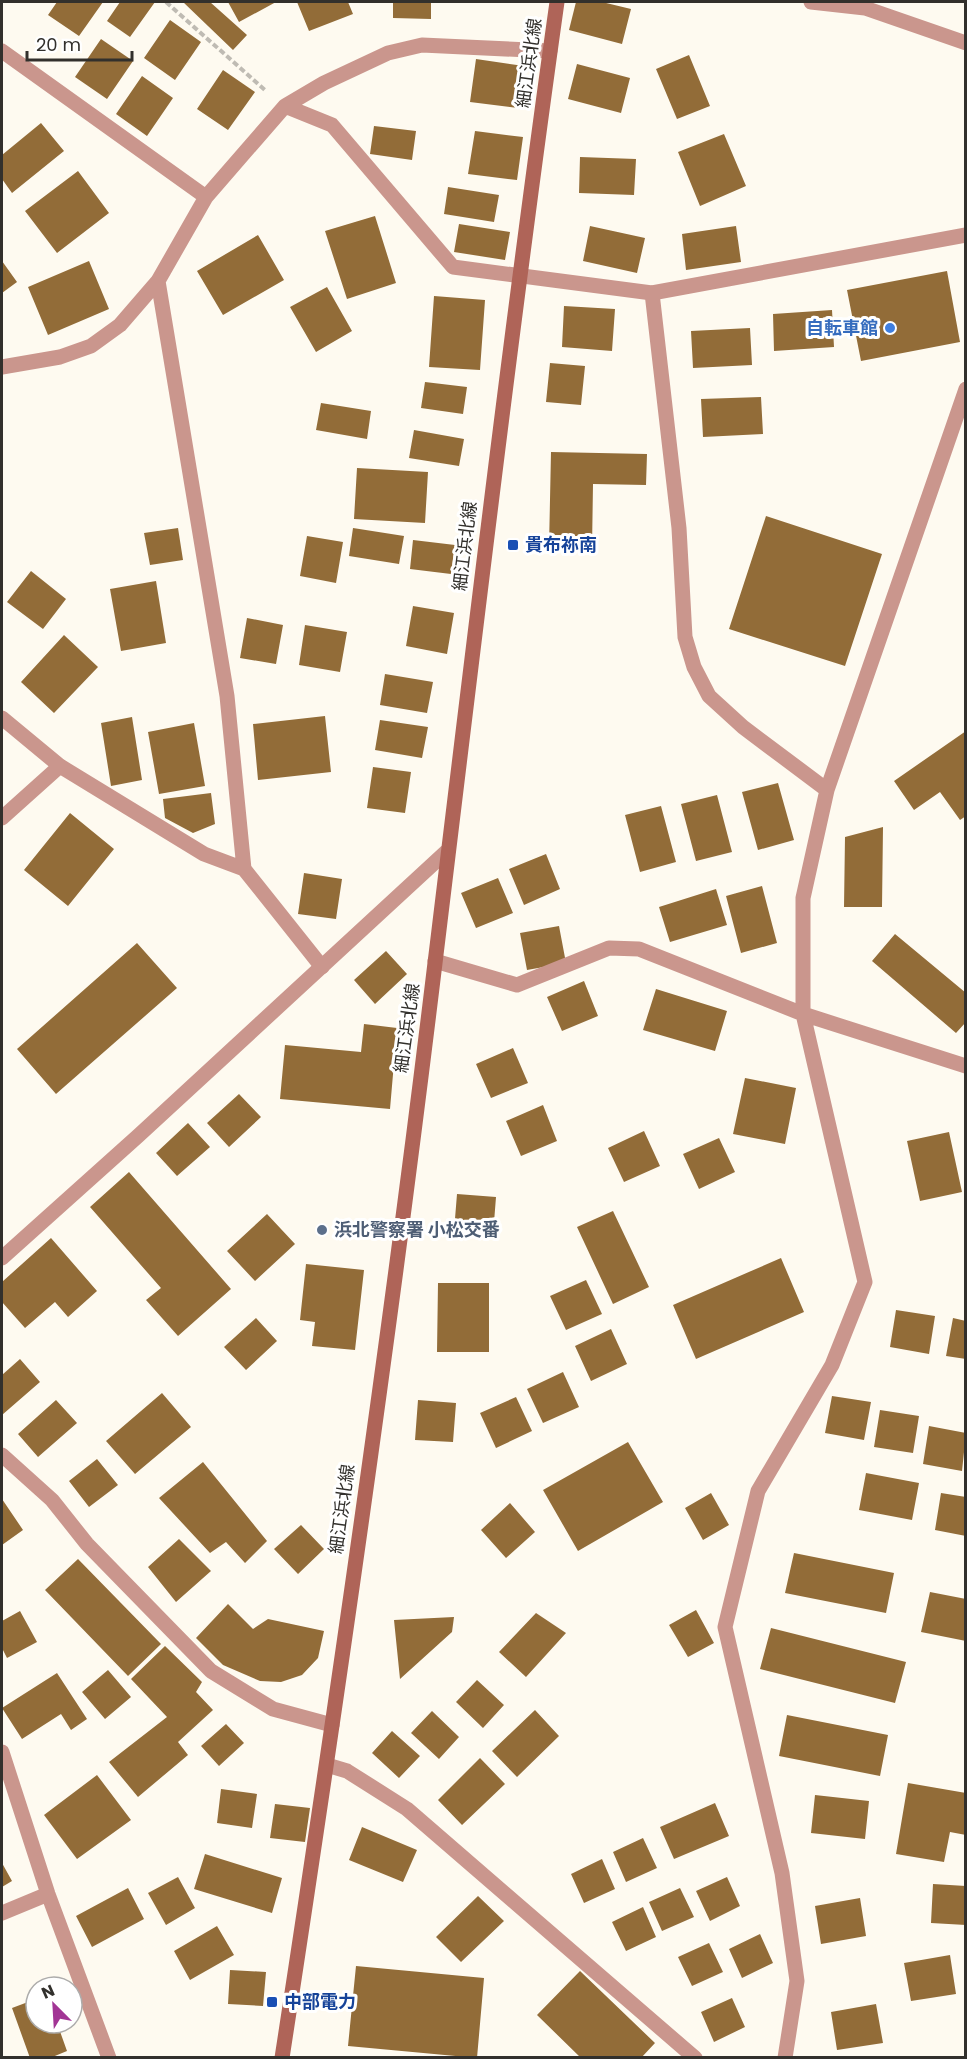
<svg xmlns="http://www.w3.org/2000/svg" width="967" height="2059" viewBox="0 0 967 2059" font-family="Poppins,'Noto Sans JP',sans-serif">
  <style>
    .building { fill: #926c38 }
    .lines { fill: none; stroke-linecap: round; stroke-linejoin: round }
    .path { stroke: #bfbbb3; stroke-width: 4; stroke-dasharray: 6 3; stroke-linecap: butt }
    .minor { stroke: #ca968d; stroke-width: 15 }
    .tertiary { stroke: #ca968d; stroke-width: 15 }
    .secondary { stroke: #af6458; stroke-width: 15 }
    .shop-dot { fill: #3f7fe0; stroke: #fff; stroke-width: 2 }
    .transit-dot { fill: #1a4fb4; stroke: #fff; stroke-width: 2 }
    .service-dot { fill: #5c6f8a; stroke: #fff; stroke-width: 2 }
    .labels { text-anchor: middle; stroke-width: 6; stroke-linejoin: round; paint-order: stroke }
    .street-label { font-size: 18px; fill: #32302c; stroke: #fff }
    .shop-label { font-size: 18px; font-weight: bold; fill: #366cbe; stroke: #fff; text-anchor: end }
    .transit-label { font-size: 18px; font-weight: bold; fill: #164399; stroke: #fff; text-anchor: start }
    .service-label { font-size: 18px; font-weight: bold; fill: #4e5e75; stroke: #fff; text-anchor: start }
  </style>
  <rect width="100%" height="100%" fill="#fefaf0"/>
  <path class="building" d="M57 2H103L79 36 48 15Z
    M120 2H155L130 37 107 21Z
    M183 2H210L247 35 233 50Z
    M228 2H276L239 22Z
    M297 2H348L353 14 309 31Z
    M393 2H431V19L393 18Z
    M576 2H602L631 9 622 44 569 30Z
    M170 20 201 42 175 80 144 58Z
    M101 39 133 61 107 99 75 77Z
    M689 55 710 106 677 119 656 69Z
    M476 59 524 66 518 108 470 102Z
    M577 64 630 78 621 113 568 99Z
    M223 70 255 92 228 130 197 109Z
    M142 76 173 98 147 136 116 114Z
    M41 123 64 151 12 193 2 179V155Z
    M374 126 416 131 412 160 370 154Z
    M475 131 523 137 517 180 468 174Z
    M724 134 746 186 700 206 678 152Z
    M580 157 636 159 634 195 579 193Z
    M78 171 109 213 57 253 25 211Z
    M448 187 499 195 494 222 444 214Z
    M375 216 396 283 347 299 325 231Z
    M459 224 510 232 505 260 454 252Z
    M590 226 645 238 637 273 583 261Z
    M736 226 741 262 686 270 682 234Z
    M258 235 284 280 223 315 197 271Z
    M2 261 17 282 2 293Z
    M89 261 109 309 48 335 28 287Z
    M947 271 960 342 861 361 847 290Z
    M327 287 352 331 316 352 290 307Z
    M434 296 485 300 480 370 429 367Z
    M564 306 615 309 612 351 562 347Z
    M832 310 834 347 774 351 773 314Z
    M750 328 752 365 693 368 691 331Z
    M550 363 585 366 581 405 546 402Z
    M425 382 467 387 463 414 421 408Z
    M761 397 763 434 703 437 701 399Z
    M321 403 371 411 367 439 316 430Z
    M414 430 464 439 459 466 409 458Z
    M551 452 647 454 646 485 593 484 592 549 549 548Z
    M357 468 428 472 425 523 354 519Z
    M766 516 882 554 845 666 729 629Z
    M178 528 183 560 150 565 144 533Z
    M353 528 404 536 399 564 349 556Z
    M307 536 343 542 336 583 300 576Z
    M413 540 455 545 451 574 410 569Z
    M31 571 66 599 43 629 7 602Z
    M156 581 166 643 121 651 110 589Z
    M413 606 454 613 447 654 406 646Z
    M247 618 283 625 276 664 240 658Z
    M305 625 347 632 340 672 299 665Z
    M64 635 98 667 54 713 21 682Z
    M385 674 433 682 427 713 380 705Z
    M325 716 331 772 258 780 253 724Z
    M132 717 142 780 111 786 101 723Z
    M380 720 428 727 422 758 375 750Z
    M194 723 205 786 159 794 148 732Z
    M966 731V816L960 820 940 792 914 810 894 781Z
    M373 767 411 772 405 813 367 808Z
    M778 783 794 840 758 850 742 792Z
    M211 793 215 824 193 833 165 818 163 799Z
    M717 795 732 852 696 861 681 804Z
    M661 806 676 862 640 872 625 815Z
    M70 813 114 849 68 906 24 870Z
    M883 827 882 907H844L845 837Z
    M546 854 560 889 524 905 509 869Z
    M304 873 342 879 336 919 298 914Z
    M498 878 513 913 476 928 461 893Z
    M762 886 777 943 741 953 726 896Z
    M716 889 727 925 670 942 659 907Z
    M559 926 566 963 527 970 520 933Z
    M895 934 966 993V1022L956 1033 872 961Z
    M137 943 177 988 56 1094 17 1049Z
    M386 951 407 974 375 1004 354 980Z
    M584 981 598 1016 562 1031 547 997Z
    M656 989 727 1011 715 1051 643 1030Z
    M364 1024 397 1028 390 1109 280 1099 285 1045 361 1052Z
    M513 1048 528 1083 491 1098 476 1064Z
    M745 1078 796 1088 785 1144 733 1134Z
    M239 1094 261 1117 229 1147 207 1123Z
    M543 1105 557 1141 521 1156 506 1121Z
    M188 1123 210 1147 177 1176 156 1153Z
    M644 1131 660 1166 624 1182 608 1148Z
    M949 1132 962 1192 920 1201 907 1141Z
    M719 1138 735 1172 699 1189 683 1154Z
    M129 1172 231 1289 178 1336 146 1300 161 1288 90 1207Z
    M457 1194 496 1197 493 1235 454 1231Z
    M613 1211 649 1287 613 1304 577 1227Z
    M267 1214 295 1244 255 1281 227 1251Z
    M51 1238 97 1291 68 1317 55 1302 25 1328 2 1302V1282Z
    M781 1258 804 1312 696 1359 673 1305Z
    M306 1264 364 1270 355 1350 312 1346 315 1322 300 1320Z
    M586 1280 602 1314 566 1330 550 1296Z
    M438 1283H489V1352H437Z
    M896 1310 935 1316 929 1354 890 1347Z
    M256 1318 277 1341 246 1370 224 1347Z
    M953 1318 966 1321V1359L946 1356Z
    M611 1329 627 1364 591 1381 575 1346Z
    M20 1359 40 1382 2 1415V1375Z
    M563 1372 579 1407 543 1423 527 1389Z
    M162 1393 191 1427 135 1474 106 1441Z
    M832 1396 871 1402 864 1440 825 1433Z
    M516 1397 532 1431 496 1448 480 1413Z
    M56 1400 77 1423 38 1457 18 1434Z
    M418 1400 456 1403 453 1442 415 1440Z
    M880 1410 919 1416 913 1453 874 1447Z
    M929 1426 966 1433 962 1471 923 1464Z
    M628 1442 663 1502 578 1551 543 1490Z
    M97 1459 118 1485 89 1507 69 1481Z
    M203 1462 267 1541 245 1563 226 1542 210 1553 159 1498Z
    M866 1473 919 1483 912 1520 859 1510Z
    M711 1493 729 1525 703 1540 685 1508Z
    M941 1493 966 1497V1536L935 1530Z
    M2 1499 23 1530 2 1545Z
    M510 1503 535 1532 506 1558 481 1530Z
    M301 1525 324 1549 298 1574 274 1549Z
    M179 1539 211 1571 176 1602 148 1567Z
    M794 1553 894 1573 886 1613 785 1593Z
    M78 1559 161 1644 128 1676 45 1590Z
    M930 1592 966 1599V1641L921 1632Z
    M228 1604 253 1629 268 1619 324 1631 318 1658 302 1675 281 1682 260 1681 223 1665 196 1638Z
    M696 1610 714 1643 688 1657 669 1625Z
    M20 1611 37 1642 7 1658 2 1648V1621Z
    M536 1613 566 1633 526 1677 499 1652Z
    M454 1617 452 1632 400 1679 394 1620Z
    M771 1628 906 1662 895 1703 760 1669Z
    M165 1646 202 1682 196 1692 213 1710 178 1742 188 1755 138 1797 109 1762 167 1717 131 1679Z
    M108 1670 131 1697 105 1719 82 1692Z
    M57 1673 87 1719 71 1730 61 1714 22 1739 2 1708Z
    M477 1680 504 1705 483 1728 456 1702Z
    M535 1710 559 1736 517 1777 492 1751Z
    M432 1711 459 1737 439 1759 411 1733Z
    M787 1715 888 1735 880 1776 779 1756Z
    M226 1724 244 1743 219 1766 201 1746Z
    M392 1731 420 1756 399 1778 372 1753Z
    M480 1758 505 1784 462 1825 438 1800Z
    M97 1775 131 1820 77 1859 44 1815Z
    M908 1783 966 1793V1835L950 1832 944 1862 896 1854Z
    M221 1789 257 1794 252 1828 217 1823Z
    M815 1795 869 1801 865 1839 811 1833Z
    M715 1803 729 1836 674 1859 660 1827Z
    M275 1804 310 1808 305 1842 270 1838Z
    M362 1827 417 1850 403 1882 349 1860Z
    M643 1838 657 1868 626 1882 613 1852Z
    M205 1854 282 1878 272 1913 194 1889Z
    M602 1859 615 1889 584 1903 571 1874Z
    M2 1863 12 1881 2 1887Z
    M178 1877 195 1908 166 1925 148 1893Z
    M727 1877 740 1906 710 1921 696 1891Z
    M933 1884 966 1886V1925L931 1923Z
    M128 1888 144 1919 92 1947 76 1916Z
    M680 1888 694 1917 662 1931 649 1902Z
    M478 1896 504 1921 461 1962 436 1937Z
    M860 1898 866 1936 821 1944 815 1906Z
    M643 1907 656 1937 626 1951 612 1922Z
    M217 1926 234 1955 190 1980 174 1951Z
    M760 1934 773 1963 742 1978 729 1949Z
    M709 1943 723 1972 692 1986 678 1957Z
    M950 1955 956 1994 911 2001 904 1963Z
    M356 1966 484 1978 477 2058 348 2046Z
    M230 1970 266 1972 263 2006 228 2004Z
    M580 1971 655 2043 641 2058H581L537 2015Z
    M732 1998 745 2027 714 2042 701 2012Z
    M36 1999V2023H57L67 2051 50 2058H30L12 2008Z
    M876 2004 883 2043 837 2050 831 2012Z"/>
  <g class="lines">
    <path class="path" d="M166 2 266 91"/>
    <path class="minor" d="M811 2 865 8 966 43
      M2 51 206 197
      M285 106 332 125 453 267 652 293 966 235
      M158 281 227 696 244 869
      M652 293 679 528 685 637 694 667 709 696 743 727 827 790
      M2 367 60 357 91 346 120 325 158 281 206 197 285 106 324 83 388 53 422 45 550 51
      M2 718 60 766 204 854 244 869 322 967
      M2 818 60 766
      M435 961 517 985 609 948 639 949 803 1014 966 1066
      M2 1455 52 1500 87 1544 211 1671 273 1709 332 1725
      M2 1752 48 1894 109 2058
      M327 1765 347 1771 407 1809 695 2058
      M2 1913 48 1894
      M785 2058 797 1981 782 1873 725 1627 758 1491 832 1365 865 1282 803 1014V898L827 790 966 389"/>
    <path class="tertiary" d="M2 1258 138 1136 446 852"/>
    <path class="secondary" d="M282 2058C338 1694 391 1329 435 963 474 642 512 322 557 2"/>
  </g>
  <circle class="shop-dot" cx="890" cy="328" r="6"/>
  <g class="transit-dot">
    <rect x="507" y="539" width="12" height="12" rx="3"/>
    <rect x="266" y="1996" width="12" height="12" rx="3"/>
  </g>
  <circle class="service-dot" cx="322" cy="1230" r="6"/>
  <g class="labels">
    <g class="street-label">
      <text transform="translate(529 63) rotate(-82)" y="6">細江浜北線</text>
      <text transform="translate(465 546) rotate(-83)" y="6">細江浜北線</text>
      <text transform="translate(407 1028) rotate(-82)" y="6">細江浜北線</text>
      <text transform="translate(342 1509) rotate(-82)" y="6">細江浜北線</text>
    </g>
    <g class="shop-label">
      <text x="878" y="334">自転車館</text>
    </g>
    <g class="transit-label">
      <text x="525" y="551">貴布祢南</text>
      <text x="284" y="2008">中部電力</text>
    </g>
    <g class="service-label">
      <text x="334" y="1236">浜北警察署 小松交番</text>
    </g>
  </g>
  <rect width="967" height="2059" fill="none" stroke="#32302c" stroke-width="6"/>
  <g transform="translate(54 2005) rotate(336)"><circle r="28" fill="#ffffff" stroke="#adacab" stroke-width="1.5"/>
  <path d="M0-4.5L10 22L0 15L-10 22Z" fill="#a23595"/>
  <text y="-9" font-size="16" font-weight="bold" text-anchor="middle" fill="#32302c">N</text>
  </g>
  <path d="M27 51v9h105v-9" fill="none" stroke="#32302c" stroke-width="3"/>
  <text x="36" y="51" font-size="18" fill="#32302c" stroke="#ffffff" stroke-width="4.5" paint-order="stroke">20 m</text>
</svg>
